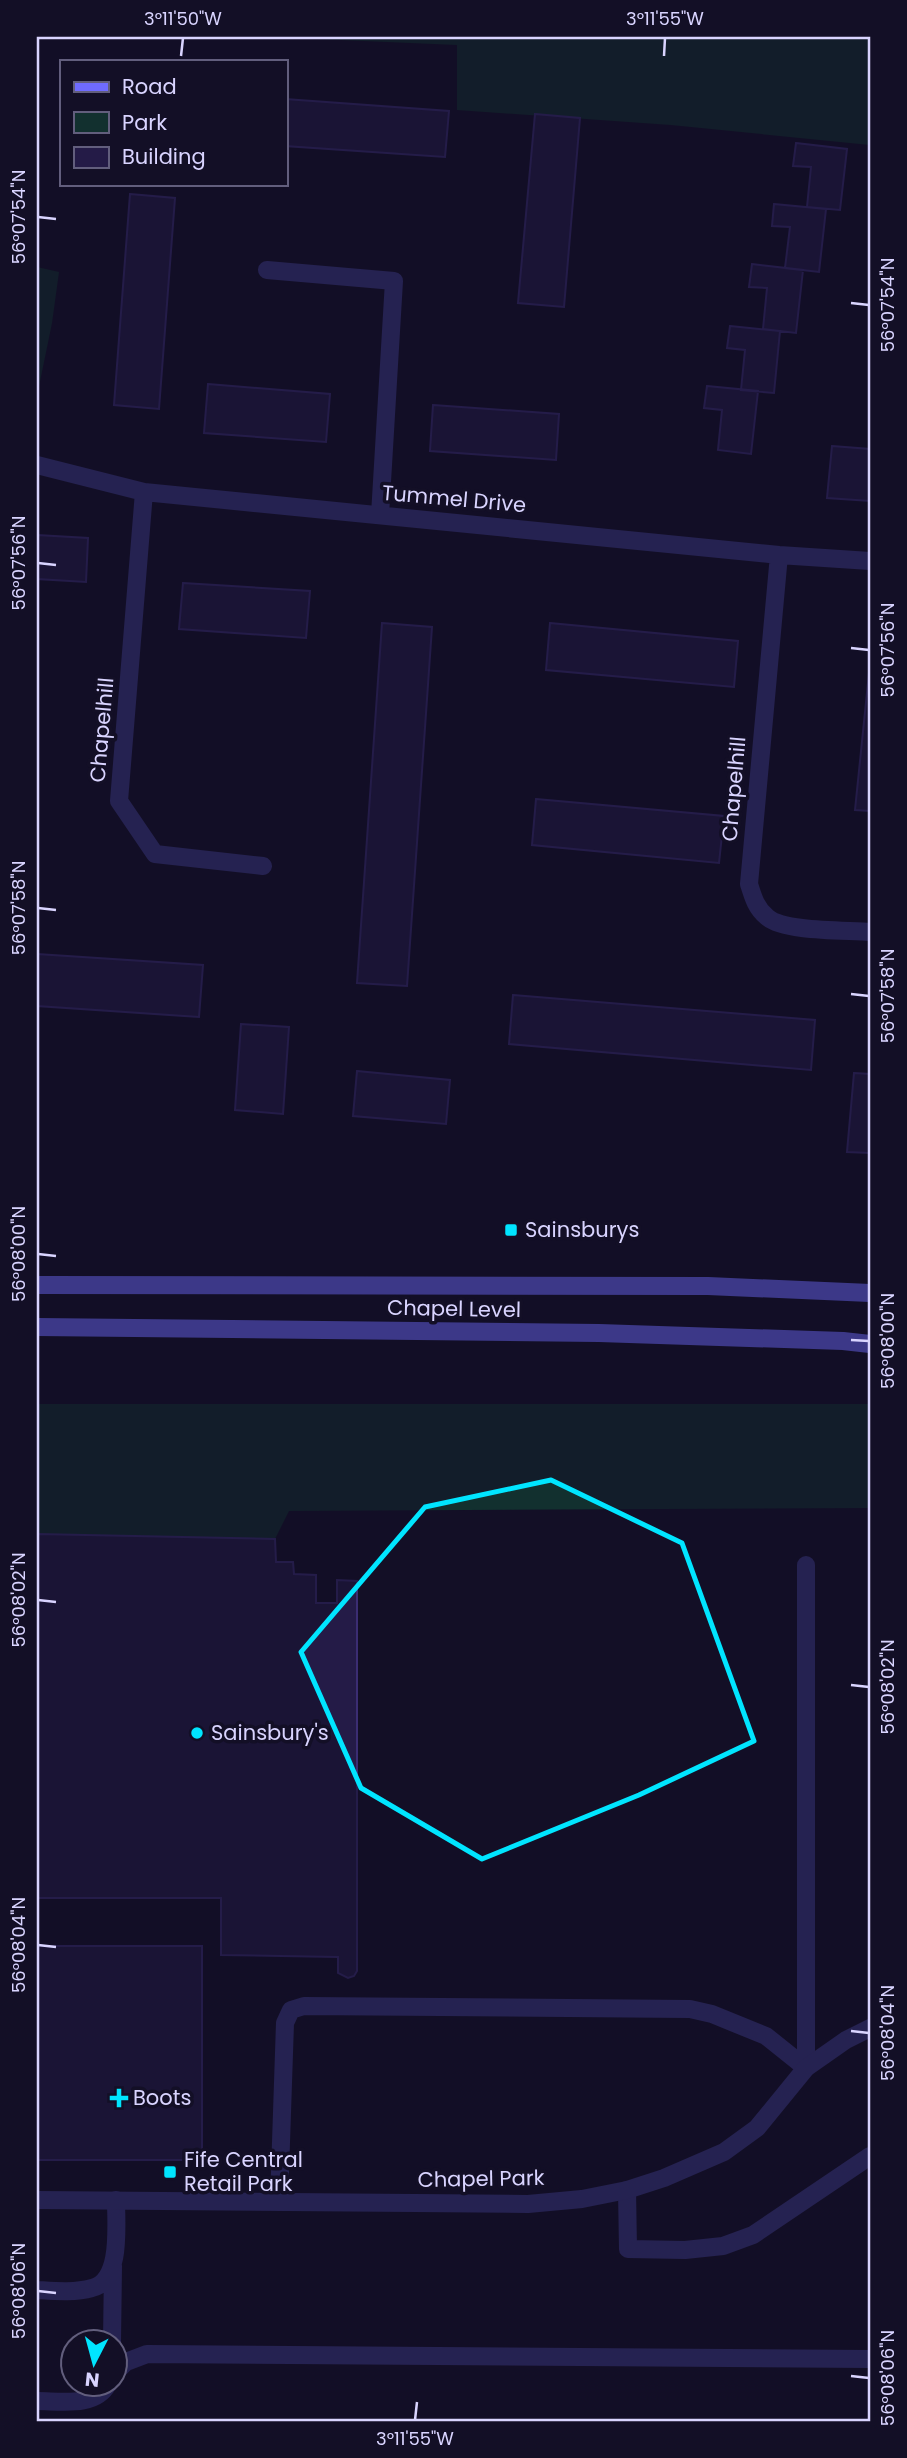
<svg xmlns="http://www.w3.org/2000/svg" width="907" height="2458" viewBox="0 0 907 2458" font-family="Poppins,sans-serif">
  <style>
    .green { fill: #12302f }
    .building { fill: #241b47; stroke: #3b2d73; stroke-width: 2 }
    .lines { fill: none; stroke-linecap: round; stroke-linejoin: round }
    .lane { stroke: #3d3a85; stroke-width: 18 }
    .street { stroke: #3d3a85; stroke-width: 18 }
    .secondary { stroke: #6f6bff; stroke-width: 18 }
    .marked { fill: none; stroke: #00e5ff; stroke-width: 5; stroke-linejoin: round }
    .ticks { fill: none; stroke: #d9d4ff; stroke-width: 2.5 }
    .poi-dot { fill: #00e5ff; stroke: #130f26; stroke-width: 2.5 }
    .labels { text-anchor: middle; stroke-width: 7; stroke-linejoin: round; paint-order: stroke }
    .street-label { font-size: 21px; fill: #d9d4ff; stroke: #130f26 }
    .poi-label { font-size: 21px; fill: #d9d4ff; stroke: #130f26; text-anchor: start }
    .neatline { fill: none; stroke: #d9d4ff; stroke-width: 2.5 }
    .ticks-label { font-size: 18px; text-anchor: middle; fill: #d9d4ff }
  </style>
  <rect width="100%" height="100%" fill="#130f26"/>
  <path class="green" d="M271 37H870V145L671 125 457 110V45Z
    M37 267 59 272 52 323 37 396Z
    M37 1404H870V1508L289 1511 275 1539 37 1534Z"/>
  <path class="building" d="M285 99 449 111 445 157 285 146Z
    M535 114 580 118 564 307 518 303Z
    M796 143 847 149 840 210 807 207 811 167 793 166Z
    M130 194 175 198 159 409 114 405Z
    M774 204 826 209 819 272 785 268 790 227 772 226Z
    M752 264 803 270 796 333 763 329 767 288 749 287Z
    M730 326 780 331 774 393 741 390 745 350 727 348Z
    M208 384 330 394 326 442 204 433Z
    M707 386 758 391 751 454 718 450 722 410 704 408Z
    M433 405 559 414 556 460 430 451Z
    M832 446 870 449V501L827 498Z
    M37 535 88 538 86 582 37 579Z
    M183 583 310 591 306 638 179 629Z
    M382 623 432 627 407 986 357 983Z
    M550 623 738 641 734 687 546 670Z
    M870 663V811L855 810Z
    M536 799 724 816 719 863 532 845Z
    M37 954 203 965 199 1017 37 1006Z
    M513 995 815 1020 811 1070 509 1044Z
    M241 1024 289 1027 283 1114 235 1110Z
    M357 1071 450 1080 446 1124 353 1116Z
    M854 1073 870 1074V1153L847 1152Z
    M37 1534 275 1539 276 1562H293L294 1574 316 1575V1603H337V1580L357 1581V1971L354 1976 348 1978 338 1973V1957L221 1955V1898H37Z
    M37 1946H202V2160H37Z"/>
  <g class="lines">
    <path class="lane" d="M806 2068V1565
      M627 2190 628 2249 685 2250 723 2246 753 2235 870 2156
      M279 2202 285 2023 291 2010 304 2006 690 2009 712 2014 766 2036 806 2068
      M37 2290C54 2291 74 2293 92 2288 122 2281 116 2225 116 2200
      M112 2342 113 2266
      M116 2372 126 2362 147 2354 870 2359
      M37 2401C60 2401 95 2408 108 2384"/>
    <path class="street" d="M267 270 394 281 380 515
      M37 465 144 492 779 555 870 561
      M144 492 119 801 155 854 263 866
      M779 555 749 884C753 897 756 908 767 917 783 932 847 930 870 932
      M37 2200 528 2204 582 2199 627 2190 664 2178 724 2152 757 2128 806 2068 846 2040 870 2028"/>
    <path class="secondary" d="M37 1285 708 1286 870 1293
      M37 1327 599 1333 843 1341 870 1344"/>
  </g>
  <path d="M0 0H907V2458H0ZM551 1480 682 1543 754 1741 639 1795 482 1859 361 1788 301 1652 425 1507Z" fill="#130f26" fill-opacity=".55" fill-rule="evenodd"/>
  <path class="marked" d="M551 1480 682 1543 754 1741 639 1795 482 1859 361 1788 301 1652 425 1507Z"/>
  <path class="ticks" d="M181 56 183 38M664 56 665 38M38 217 56 219M851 303 869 305M38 563 56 565M851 648 869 650M38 908 56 910M851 994 869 996M38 1254 56 1256M851 1340 869 1341M38 1600 56 1602M851 1685 869 1687M38 1945 56 1947M851 2031 869 2033M38 2291 56 2293M851 2376 869 2378M415 2420 417 2402"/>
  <g class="poi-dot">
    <rect x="504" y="1223" width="14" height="14" rx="3.5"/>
    <circle cx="197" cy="1733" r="7"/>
    <path d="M115.5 2087.5h7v7h7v7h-7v7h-7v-7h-7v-7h7z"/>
    <rect x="163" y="2165" width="14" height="14" rx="3.5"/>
  </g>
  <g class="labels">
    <g class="street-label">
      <text transform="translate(454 499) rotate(5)" y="7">Tummel Drive</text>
      <text transform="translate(102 730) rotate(-85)" y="7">Chapelhill</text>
      <text transform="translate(734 789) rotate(-85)" y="7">Chapelhill</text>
      <text transform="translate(454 1309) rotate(1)" y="7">Chapel Level</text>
      <text transform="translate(481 2179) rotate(-1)" y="7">Chapel Park</text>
    </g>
    <g class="poi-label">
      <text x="525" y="1237">Sainsburys</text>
      <text x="211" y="1740">Sainsbury's</text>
      <text x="133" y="2105">Boots</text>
      <text x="184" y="2167">Fife Central<tspan x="184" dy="24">Retail Park</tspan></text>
    </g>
  </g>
  <rect width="907" height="2458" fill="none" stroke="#130f26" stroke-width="77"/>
  <rect x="60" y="60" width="228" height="126" fill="#130f26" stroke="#625e7d" stroke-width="2"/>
  <rect x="74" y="82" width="35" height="10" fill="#6f6bff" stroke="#625e7d" stroke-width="2"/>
  <text x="122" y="94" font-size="21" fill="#d9d4ff">Road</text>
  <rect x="74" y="112" width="35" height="21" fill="#12302f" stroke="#625e7d" stroke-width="2"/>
  <text x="122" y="130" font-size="21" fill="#d9d4ff">Park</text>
  <rect x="74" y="147" width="35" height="21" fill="#241b47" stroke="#625e7d" stroke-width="2"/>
  <text x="122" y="164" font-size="21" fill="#d9d4ff">Building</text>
  <g transform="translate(94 2363) rotate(186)"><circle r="33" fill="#130f26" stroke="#625e7d" stroke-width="2"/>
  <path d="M0-5L12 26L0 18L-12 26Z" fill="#00e5ff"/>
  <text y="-10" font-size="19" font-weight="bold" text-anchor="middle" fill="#d9d4ff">N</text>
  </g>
  <rect x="38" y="38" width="831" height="2382" class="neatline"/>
  <g class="ticks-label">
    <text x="183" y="25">3°11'50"W</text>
    <text x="665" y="25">3°11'55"W</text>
    <text transform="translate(19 217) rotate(-90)" y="6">56°07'54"N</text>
    <text transform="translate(888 305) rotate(-90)" y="6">56°07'54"N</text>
    <text transform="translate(19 563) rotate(-90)" y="6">56°07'56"N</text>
    <text transform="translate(888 650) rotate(-90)" y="6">56°07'56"N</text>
    <text transform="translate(19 908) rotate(-90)" y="6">56°07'58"N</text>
    <text transform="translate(888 996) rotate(-90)" y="6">56°07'58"N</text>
    <text transform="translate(19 1254) rotate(-90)" y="6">56°08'00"N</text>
    <text transform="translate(888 1341) rotate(-90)" y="6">56°08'00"N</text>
    <text transform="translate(19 1600) rotate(-90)" y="6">56°08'02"N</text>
    <text transform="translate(888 1687) rotate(-90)" y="6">56°08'02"N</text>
    <text transform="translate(19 1945) rotate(-90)" y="6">56°08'04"N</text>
    <text transform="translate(888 2033) rotate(-90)" y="6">56°08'04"N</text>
    <text transform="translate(19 2291) rotate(-90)" y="6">56°08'06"N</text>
    <text transform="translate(888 2378) rotate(-90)" y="6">56°08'06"N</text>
    <text x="415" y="2445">3°11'55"W</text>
  </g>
</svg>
